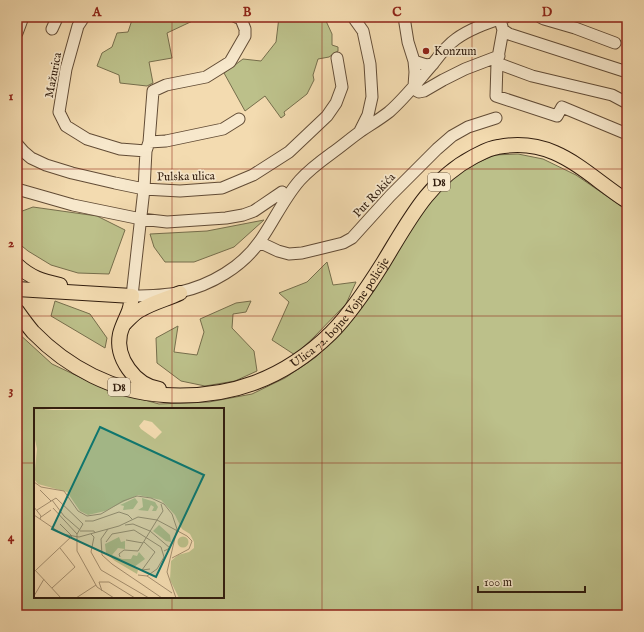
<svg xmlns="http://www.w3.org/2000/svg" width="644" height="632" viewBox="0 0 644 632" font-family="'IM FELL English',serif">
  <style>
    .green { fill: #bcc08a; stroke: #766e4c; fill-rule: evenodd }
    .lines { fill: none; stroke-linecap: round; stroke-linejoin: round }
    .minor-casing { stroke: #624c36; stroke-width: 13 }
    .major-casing { stroke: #311d0e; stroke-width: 16 }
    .minor { stroke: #f7e8cc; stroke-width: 11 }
    .major { stroke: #f3dbb0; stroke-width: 14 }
    .grid { fill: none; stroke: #8f2418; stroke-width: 1; stroke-opacity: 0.55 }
    .poi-dot { fill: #8f2418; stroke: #f7e8cc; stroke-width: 1.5 }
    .labels { text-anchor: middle; stroke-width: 3.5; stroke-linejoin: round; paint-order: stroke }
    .shield { fill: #f7e8cc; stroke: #6c5a47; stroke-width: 1 }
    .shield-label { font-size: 11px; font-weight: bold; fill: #311d0e }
    .poi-label { font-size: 12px; fill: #311d0e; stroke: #f7e8cc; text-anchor: start }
    .street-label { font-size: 12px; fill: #311d0e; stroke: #f7e8cc }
    .inset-road { fill: none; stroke: #a58f6f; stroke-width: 1 }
    .view { fill: #0f766e; fill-opacity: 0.15; stroke: #0f766e; stroke-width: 2 }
    .inset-edge { fill: none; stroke: #311d0e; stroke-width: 2 }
    .neatline { fill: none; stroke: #8f2418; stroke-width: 1.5 }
    .grid-label { font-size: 13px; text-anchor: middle; font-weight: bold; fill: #8f2418 }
  </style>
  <rect width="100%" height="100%" fill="#f3dbb0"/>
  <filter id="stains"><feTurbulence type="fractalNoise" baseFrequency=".005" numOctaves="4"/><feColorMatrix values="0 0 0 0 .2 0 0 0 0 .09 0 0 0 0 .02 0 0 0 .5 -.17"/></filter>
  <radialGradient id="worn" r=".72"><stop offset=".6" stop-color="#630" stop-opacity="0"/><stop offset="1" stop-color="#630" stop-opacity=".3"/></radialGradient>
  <path class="green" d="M133 17H201L167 33 172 58 149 62 153 83 147 86 120 83 119 75 97 66 102 53 112 47 117 33 128 32Z
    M279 17H322L326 21 332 34V45L338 47V51L329 57 318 59 313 75 314 80 307 94 284 112 285 115 281 118 265 96 245 111 224 73 243 59 261 61 276 42Z
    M518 154 543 159 576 175 627 210V615H17V332L52 364 105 389 159 404 209 402 252 394 285 378 316 357 345 328 380 279 417 218 439 191 462 170 494 155ZM35 409H223V597H35Z
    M33 207 97 216 125 230 109 274 78 273 51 265 28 251 17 242V213Z
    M264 220 234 247 194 262H165L154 247 150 234 207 231Z
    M327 262 333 285 356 282 346 304 314 337 295 355 272 340 289 302 279 293 307 282Z
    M55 301 90 314 107 338 105 348 51 316Z
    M251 301 246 312 233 314 232 328 254 351 257 371 235 381 205 386 181 381 157 363 156 338 178 326 174 352 197 355 204 332 200 319 236 303Z"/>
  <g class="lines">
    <g class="minor-casing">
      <path id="minor" d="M84 17 78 26 66 69 59 112 66 126 87 139 120 149 146 151
        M236 17 241 19 245 29V36L230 62 206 77 166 85 153 91 149 142 146 151 144 189 132 296C148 296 164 296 180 292 211 285 242 267 260 241 274 221 284 198 300 180 309 170 321 161 332 153 342 146 351 138 361 131 370 125 380 119 389 112 405 98 418 81 432 65 439 56 446 46 456 39 471 28 489 22 506 17
        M353 17 363 31 370 64 372 97 368 115 360 131
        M404 17 408 42 414 61 426 65 433 64
        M499 17 503 30 497 63 496 96 557 116 562 107 627 134
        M540 17 544 19 575 28 615 43
        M52 29 57 18 58 17
        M503 30 509 34 627 72
        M17 33 23 17
        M414 61 415 72 414 86 417 91 419 92 424 91 443 80 465 69 499 56
        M497 63 532 76 612 95 627 103
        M149 142 166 141 223 129 239 119
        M17 144 24 152 31 158 46 165 72 173 115 183 144 189 180 191 222 188 253 175 289 152 327 116 336 103 342 87 337 58
        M17 189 73 205 141 219 167 222 226 218 243 215 254 211 282 192
        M259 242 278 251 289 254 302 253 343 243 352 238 390 196 437 149 452 136 468 127 496 118"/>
    </g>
    <g class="major-casing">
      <g id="major">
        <path d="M17 265C31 278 42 281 60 285"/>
        <path d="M17 289 132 296C131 301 131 306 129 311 126 319 122 326 120 334 115 358 135 385 159 389"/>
        <path id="s1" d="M17 311C22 318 27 325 33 332 68 368 114 392 164 395 230 399 284 379 331 333 351 313 368 287 383 263 408 222 429 180 473 157 481 153 489 148 498 147 555 136 584 173 627 201"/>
        <path d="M125 323C130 318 135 312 142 309 154 302 167 299 180 293"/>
      </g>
    </g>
    <use href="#minor" class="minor"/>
    <use href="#major" class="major"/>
  </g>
  <path class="grid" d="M172 17V409M322 17V615M472 17V615M17 169H627M17 316H627M17 463H35M223 463H627M172 597V615"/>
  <circle class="poi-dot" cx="426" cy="51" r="4"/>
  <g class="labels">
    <g class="shield">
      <rect x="428" y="173" width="22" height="18" rx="3"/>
      <rect x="108" y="378" width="22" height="18" rx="3"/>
    </g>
    <g class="shield-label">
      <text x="439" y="186">D8</text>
      <text x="119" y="391">D8</text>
    </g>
    <g class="poi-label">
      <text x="434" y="55">Konzum</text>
    </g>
    <g class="street-label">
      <text transform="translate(53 75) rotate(-79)" y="4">Mažurica</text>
      <text transform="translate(186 176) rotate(-1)" y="4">Pulska ulica</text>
      <text transform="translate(374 195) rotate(-47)" y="4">Put Rokića</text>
      <text dy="4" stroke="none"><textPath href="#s1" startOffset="380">Ulica 72. bojne Vojne policije</textPath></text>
    </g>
  </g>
  <g transform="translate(34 408)">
    <rect width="190" height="190" fill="#f3dbb0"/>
    <path d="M0 0 19 2 190 0V190H145L136 172 137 153 144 147 155 144 160 140V134L156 126 148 121 141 107 127 92 104 87 71 103 54 107 46 103 33 84 4 76 0 71 3 41 0 27ZM110 12 118 14 128 24 121 31 107 21 105 18ZM101 90 104 94 99 101 89 102 90 98 86 97ZM108 90 121 94 124 99 122 103H118L120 99 117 97 114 103 104 102 109 99ZM125 117 136 127 137 134 132 133 119 123ZM143.5 134a5.5 5.5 0 1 1 11 0a5.5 5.5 0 1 1-11 0ZM85 129 87 134 91 133V141L84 140 78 147 88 151H97L99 147 103 148 105 144 111 151 100 159 104 162 103 166 81 153 72 145 71 136Z" fill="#bcc08a" fill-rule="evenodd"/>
    <path class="inset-road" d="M0 32V52M0 74 7 79 30 83 44 103 53 108 67 106 89 93 103 88 117 90 130 96 138 106 143 121 133 164 142 190M6 82 17 93M18 92 30 108 46 122M127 96 129 103 123 112 153 128 158 133 155 141 138 150M0 99 7 108 6 111M19 100 43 126M3 102 22 90 49 116 43 126V143L63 179 80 190M0 107 28 126 45 129 85 118 104 109 123 112 104 143 90 142 85 146 86 149M7 109 17 102M51 113H59L85 104 94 107 98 111M91 117 99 116 116 123 136 140 130 143M74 121 67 131 68 147 78 156 128 190M46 123H60L61 125M57 126 60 129 57 144 67 162 115 190M92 132 109 135M72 134 78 126 100 122 127 139 130 149 123 161 113 168 104 167M110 134 121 144 108 162 116 161M0 161 27 190M2 162 38 128 26 116M113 168 138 185M18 180 41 159 26 140M68 183 65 174H75L101 190M0 188 10 171M42 190 62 177"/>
    <path class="view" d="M66 19 170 67 122 169 18 121Z"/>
    <rect width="190" height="190" class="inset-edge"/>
  </g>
  <rect width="644" height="632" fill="none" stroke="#f3dbb0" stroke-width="44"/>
  <path d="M478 586v6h107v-6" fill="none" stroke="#311d0e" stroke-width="2"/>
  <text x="484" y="586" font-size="12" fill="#311d0e" stroke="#f7e8cc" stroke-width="3" paint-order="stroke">100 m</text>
  <rect x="22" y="22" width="600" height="588" class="neatline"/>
  <g class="grid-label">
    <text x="97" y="16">A</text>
    <text x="247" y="16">B</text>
    <text x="397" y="16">C</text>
    <text x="547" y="16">D</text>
    <text x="11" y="100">1</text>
    <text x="11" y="247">2</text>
    <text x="11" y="394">3</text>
    <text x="11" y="541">4</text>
  </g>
  <rect width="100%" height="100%" filter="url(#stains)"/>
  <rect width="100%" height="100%" fill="url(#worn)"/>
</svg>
